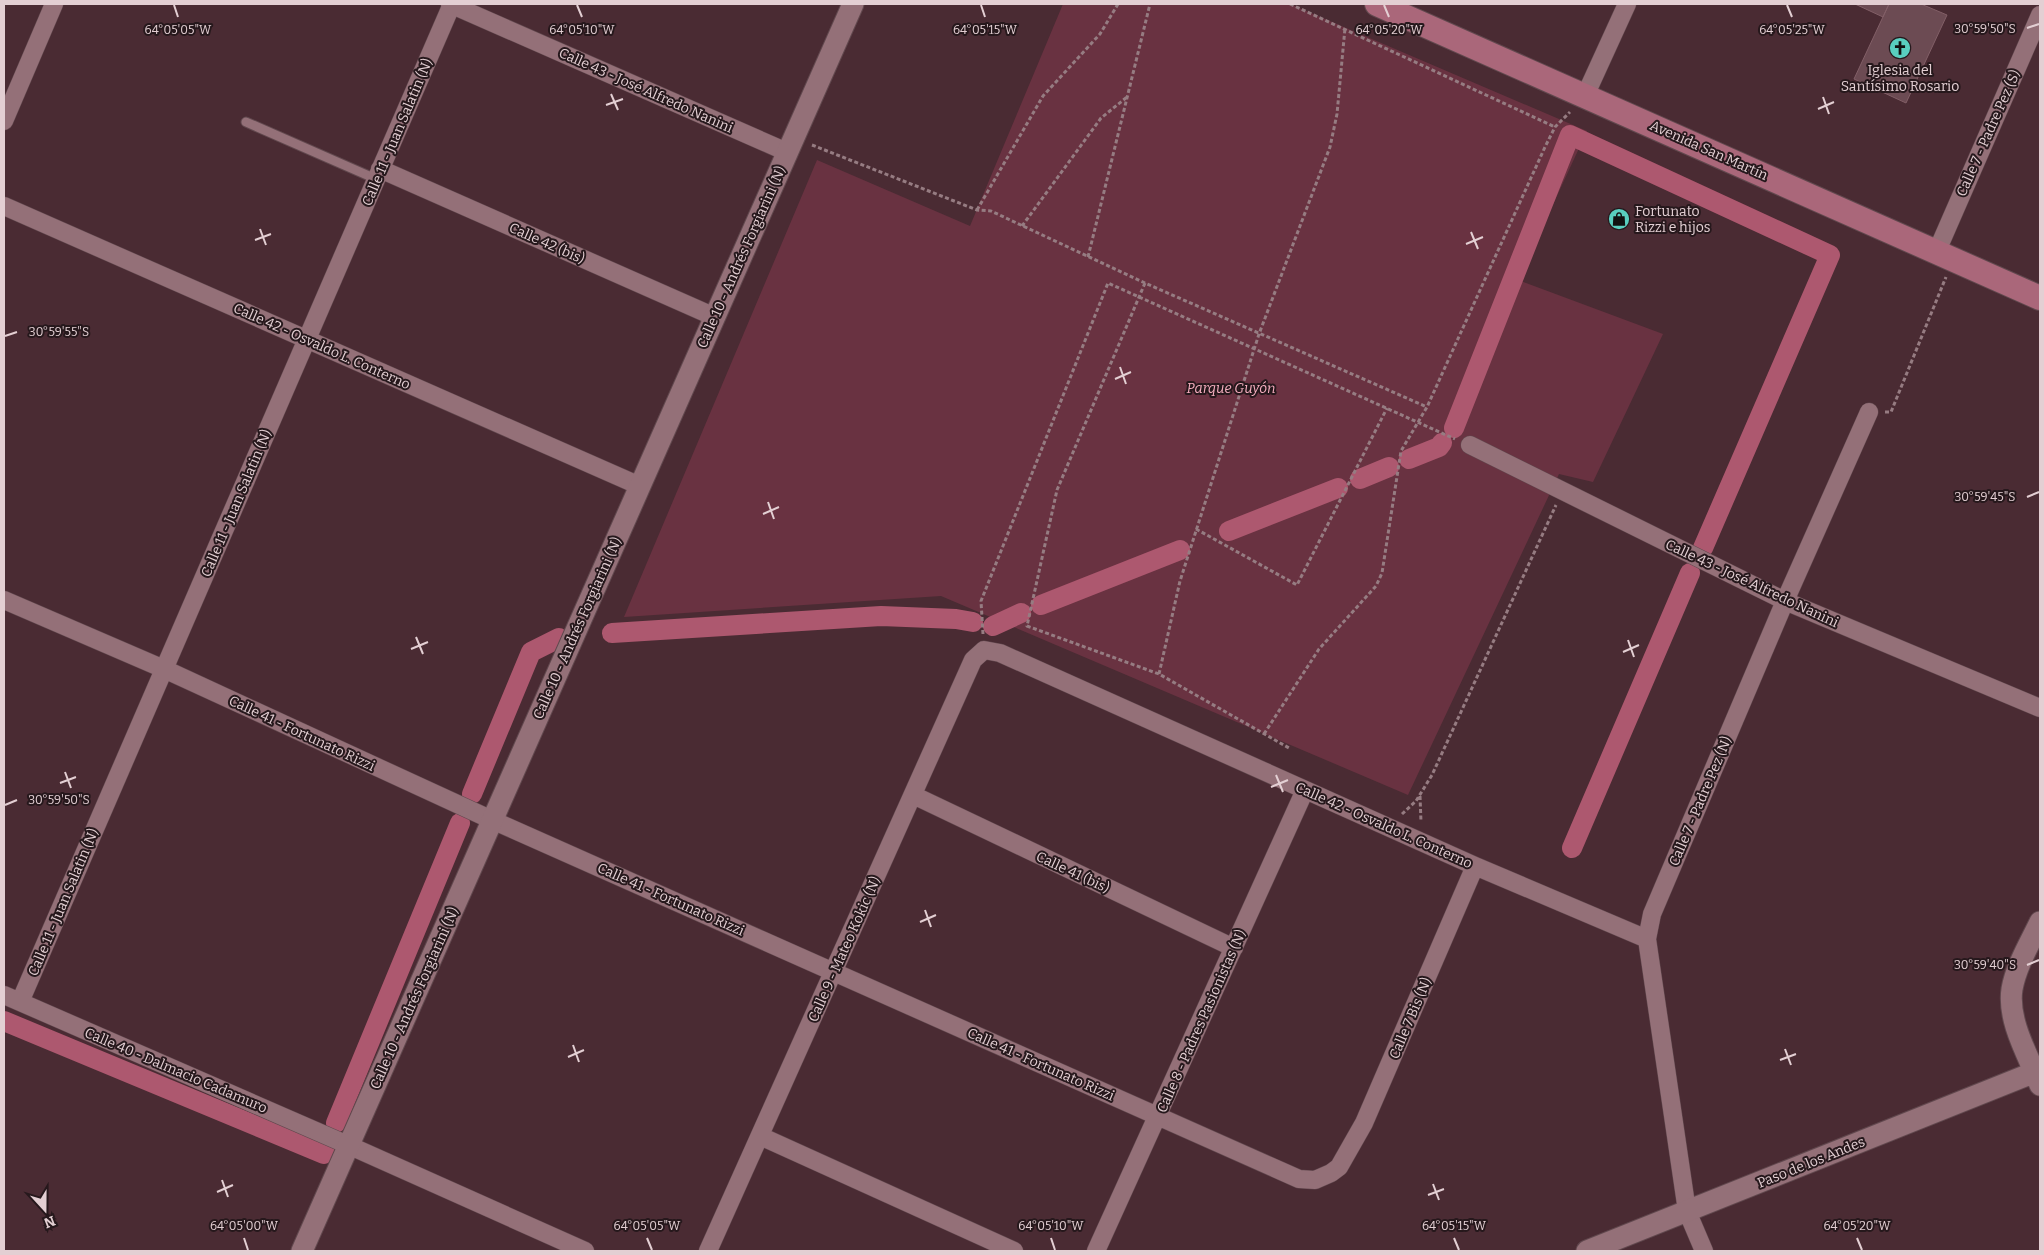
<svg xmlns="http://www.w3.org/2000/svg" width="2044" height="1255" viewBox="0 0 2044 1255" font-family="Bitter,serif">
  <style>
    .green { fill: #693241 }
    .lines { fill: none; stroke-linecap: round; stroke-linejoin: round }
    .canal { stroke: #ad586f; stroke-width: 20 }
    .building { fill: #6c4b53; stroke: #825f67 }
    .service-casing { stroke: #61484e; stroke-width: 11 }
    .minor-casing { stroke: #61484e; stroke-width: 19 }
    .tertiary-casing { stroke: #61484e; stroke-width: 23 }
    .secondary-casing { stroke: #61484e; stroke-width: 26 }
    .path { stroke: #967c82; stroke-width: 3; stroke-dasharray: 4 2.5; stroke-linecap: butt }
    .service { stroke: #947078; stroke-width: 9 }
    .minor { stroke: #947078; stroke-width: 18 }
    .tertiary { stroke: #947078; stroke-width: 21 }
    .secondary { stroke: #aa677a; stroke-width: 24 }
    .ticks { fill: none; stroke: #e3cfd3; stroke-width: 2 }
    .labels { text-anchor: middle; stroke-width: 4; stroke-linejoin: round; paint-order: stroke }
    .poi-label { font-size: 14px; fill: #e3cfd3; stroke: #26181c }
    .street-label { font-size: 14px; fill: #e3cfd3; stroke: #26181c }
    .park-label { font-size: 14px; font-style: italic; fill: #f5aebf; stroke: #26181c }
    .ticks-label { font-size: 12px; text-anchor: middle; fill: #e3cfd3; stroke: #26181c; stroke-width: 4; stroke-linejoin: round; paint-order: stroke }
  </style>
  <rect width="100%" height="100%" fill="#4a2b33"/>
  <path class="green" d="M1063 4H1290L1587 131 1518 280 1663 334 1593 482 1559 474 1408 795 941 596 624 617 817 160 970 226Z"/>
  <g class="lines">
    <path class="canal" d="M1454 428 1570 135 1830 255 1703 548
      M1409 459 1439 447 1442 443
      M1360 479 1389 467
      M1229 531 1338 488
      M1041 605 1180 550
      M993 626 1021 613
      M612 633 881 616 956 619 973 622
      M472 794 531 652 559 638
      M1572 848 1690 573
      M4 1021 324 1154 325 1152
      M336 1123 460 823"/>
  </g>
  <path class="building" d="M1855 4H1889L1883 17Z
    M1889 4H1921L1947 15 1906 103 1854 79Z"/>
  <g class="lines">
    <g class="service-casing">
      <path id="service" d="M246 122 376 179"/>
    </g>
    <g class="minor-casing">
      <path id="minor" d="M450 4 787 152
        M1585 96 1627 4
        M4 121 54 4
        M380 169 715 317
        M4 206 640 486
        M1937 251 2040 15
        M1470 445 1785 601 2040 708
        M4 600 164 669 492 820 1299 1179 1315 1180 1331 1173 1339 1167 1364 1123 1475 866
        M913 795 1234 948
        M4 995 348 1145 585 1251
        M20 1002 452 4
        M760 1136 1014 1251
        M708 1251 973 660 984 650 1000 653 1475 866 1647 939
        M1096 1251 1305 790
        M1704 1251 1687 1211 1647 939 1652 914 1785 601 1869 412"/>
    </g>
    <g class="tertiary-casing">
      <path id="tertiary" d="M2040 922C2030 943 2016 966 2012 989 2007 1021 2029 1057 2040 1085
        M302 1251 853 4
        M1587 1251 2035 1072"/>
    </g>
    <g class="secondary-casing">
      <path id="secondary" d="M1377 4 2040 298"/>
    </g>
    <path class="path" d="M1290 4 1555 127
      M812 145 977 210 991 211 1145 283 1427 407
      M977 210 1043 96 1100 34 1118 4
      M1022 226 1101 118 1127 97
      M1088 257 1150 4
      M1145 283 1057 490 1027 626 1159 674 1289 748
      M1885 412H1891L1946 277
      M1196 529 1297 585 1387 408
      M983 634 981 601 1108 283 1455 439
      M1159 674 1180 581 1259 334 1330 147 1337 114 1345 28
      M1264 734 1319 649 1376 586 1382 573 1401 451 1427 407 1545 147 1555 127 1570 112
      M1420 796 1421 822
      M1402 814 1416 801 1432 775 1556 505"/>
    <use href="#service" class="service"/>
    <use href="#minor" class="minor"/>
    <use href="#tertiary" class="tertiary"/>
    <use href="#secondary" class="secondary"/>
  </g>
  <path class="ticks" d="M174 5 178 17M577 5 582 17M981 5 985 17M1384 5 1389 17M1787 5 1792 17M2027 28 2039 24M611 94 618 110M1823 97 1829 114M606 105 623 99M1818 109 1834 102M260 229 266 245M1471 232 1478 249M255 240 271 234M1466 244 1483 237M5 336 17 332M1120 367 1126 384M1115 379 1131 372M2027 497 2039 492M768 502 774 519M763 514 779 507M416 637 423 654M1628 640 1634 657M411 649 428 642M1623 652 1639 645M65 772 71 788M1276 775 1283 792M60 783 76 777M1271 787 1288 780M5 805 17 800M925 910 931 927M920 922 936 915M2027 965 2039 960M573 1045 579 1062M1785 1049 1791 1065M568 1057 584 1050M1780 1060 1796 1054M222 1180 228 1197M1433 1184 1439 1200M217 1192 233 1185M1428 1195 1444 1189M244 1238 248 1250M647 1238 652 1250M1051 1238 1055 1250M1454 1238 1459 1250M1857 1238 1862 1250"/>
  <defs>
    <g id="church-disc" transform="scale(1.125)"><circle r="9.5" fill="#59cebf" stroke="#26181c"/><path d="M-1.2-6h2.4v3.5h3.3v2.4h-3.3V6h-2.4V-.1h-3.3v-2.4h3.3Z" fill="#111"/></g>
    <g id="shop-disc" transform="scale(1.125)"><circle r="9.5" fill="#59cebf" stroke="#26181c"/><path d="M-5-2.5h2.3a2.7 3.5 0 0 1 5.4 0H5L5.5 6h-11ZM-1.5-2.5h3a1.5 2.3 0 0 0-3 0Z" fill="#111"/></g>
  </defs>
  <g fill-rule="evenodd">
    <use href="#church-disc" x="1900" y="48"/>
    <use href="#shop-disc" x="1619" y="219"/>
  </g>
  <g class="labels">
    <g class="poi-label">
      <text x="1900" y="75">Iglesia del<tspan x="1900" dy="16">Santísimo Rosario</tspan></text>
      <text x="1635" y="216" text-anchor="start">Fortunato<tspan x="1635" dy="16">Rizzi e hijos</tspan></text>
    </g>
    <g class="street-label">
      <text transform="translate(646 90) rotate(24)" y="5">Calle 43 - José Alfredo Nanini</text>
      <text transform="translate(397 132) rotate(-67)" y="5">Calle 11 - Juan Salatin (N)</text>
      <text transform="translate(1988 133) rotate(-66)" y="5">Calle 7 - Padre Pez (S)</text>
      <text transform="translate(1709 150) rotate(24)" y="5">Avenida San Martín</text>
      <text transform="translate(547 243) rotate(24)" y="5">Calle 42 (bis)</text>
      <text transform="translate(741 257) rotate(-66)" y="5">Calle 10 - Andrés Forgiarini (N)</text>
      <text transform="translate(322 346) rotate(24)" y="5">Calle 42 - Osvaldo L. Conterno</text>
      <text transform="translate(236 503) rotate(-67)" y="5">Calle 11 - Juan Salatin (N)</text>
      <text transform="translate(1752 583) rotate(25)" y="5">Calle 43 - José Alfredo Nanini</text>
      <text transform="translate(577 628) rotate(-66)" y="5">Calle 10 - Andrés Forgiarini (N)</text>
      <text transform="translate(302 733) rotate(25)" y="5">Calle 41 - Fortunato Rizzi</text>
      <text transform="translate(1700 801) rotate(-67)" y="5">Calle 7 - Padre Pez (N)</text>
      <text transform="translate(1384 825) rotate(24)" y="5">Calle 42 - Osvaldo L. Conterno</text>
      <text transform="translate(1073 872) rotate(25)" y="5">Calle 41 (bis)</text>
      <text transform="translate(671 899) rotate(24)" y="5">Calle 41 - Fortunato Rizzi</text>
      <text transform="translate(63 902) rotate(-67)" y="5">Calle 11 - Juan Salatin (N)</text>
      <text transform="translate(844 949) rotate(-66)" y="5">Calle 9 - Mateo Kokic (N)</text>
      <text transform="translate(414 998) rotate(-66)" y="5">Calle 10 - Andrés Forgiarini (N)</text>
      <text transform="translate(1410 1018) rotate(-67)" y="5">Calle 7 Bis (N)</text>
      <text transform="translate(1201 1021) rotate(-66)" y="5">Calle 8 - Padres Pasionistas (N)</text>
      <text transform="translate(1041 1064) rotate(24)" y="5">Calle 41 - Fortunato Rizzi</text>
      <text transform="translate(176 1070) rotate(23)" y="5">Calle 40 - Dalmacio Cadamuro</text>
      <text transform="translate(1811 1162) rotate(-22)" y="5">Paso de los Andes</text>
    </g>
    <g class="park-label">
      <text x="1231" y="393">Parque Guyón</text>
    </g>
  </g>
  <g class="ticks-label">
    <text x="1985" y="33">30°59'50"S</text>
    <text x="178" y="34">64°05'05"W</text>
    <text x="582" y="34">64°05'10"W</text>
    <text x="985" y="34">64°05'15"W</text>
    <text x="1389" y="34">64°05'20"W</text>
    <text x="1792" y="34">64°05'25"W</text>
    <text x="59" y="336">30°59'55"S</text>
    <text x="1985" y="501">30°59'45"S</text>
    <text x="59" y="804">30°59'50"S</text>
    <text x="1985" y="969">30°59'40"S</text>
    <text x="244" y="1230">64°05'00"W</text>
    <text x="647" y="1230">64°05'05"W</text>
    <text x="1051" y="1230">64°05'10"W</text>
    <text x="1454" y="1230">64°05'15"W</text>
    <text x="1857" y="1230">64°05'20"W</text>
  </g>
  <rect width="2044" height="1255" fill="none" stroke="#e3cfd3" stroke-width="10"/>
  <g transform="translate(45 1210) rotate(159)" stroke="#26181c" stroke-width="4" paint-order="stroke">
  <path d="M0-4L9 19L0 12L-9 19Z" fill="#e3cfd3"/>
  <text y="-8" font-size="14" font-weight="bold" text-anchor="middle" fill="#e3cfd3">N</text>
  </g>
</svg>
